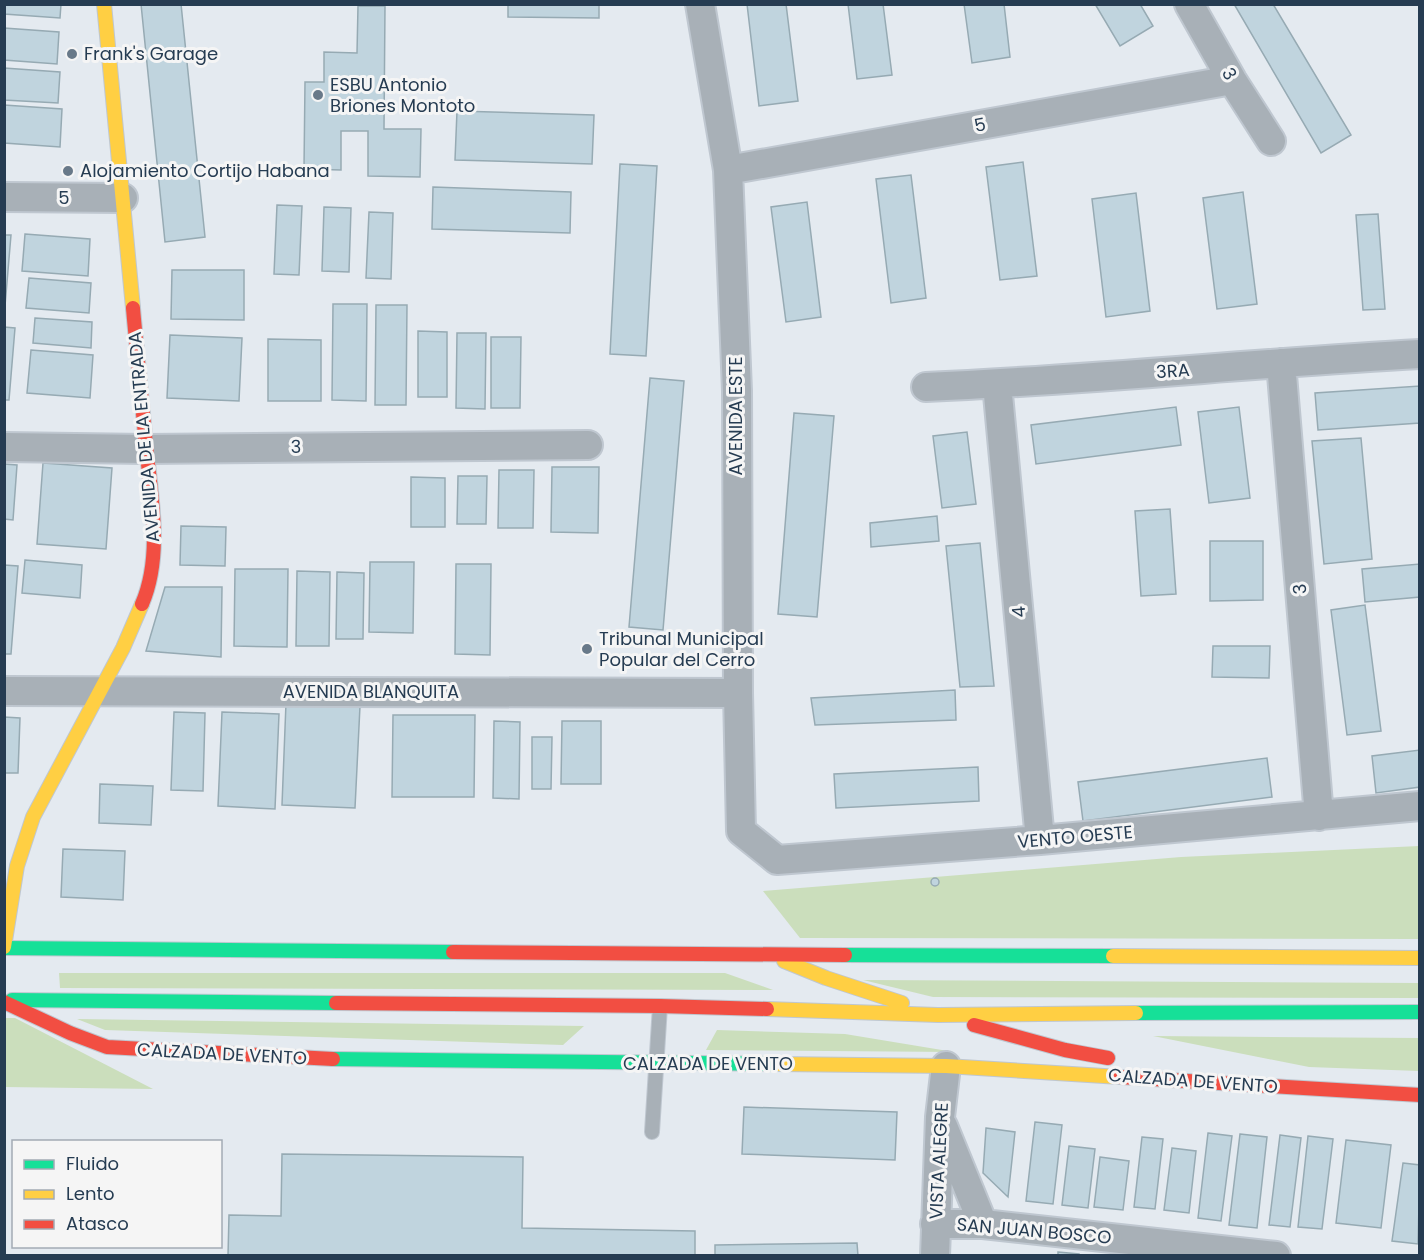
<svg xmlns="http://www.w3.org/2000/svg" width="1424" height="1260" viewBox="0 0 1424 1260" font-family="Poppins,sans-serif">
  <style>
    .green { fill: #cbdebc }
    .building { fill: #c0d4de; stroke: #96aab3; stroke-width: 1.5 }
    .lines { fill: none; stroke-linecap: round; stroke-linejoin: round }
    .lane-casing { stroke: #bfc7d0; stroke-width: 16 }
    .street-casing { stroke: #bfc7d0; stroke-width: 32 }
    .fast-casing { stroke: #bfc7d0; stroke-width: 16 }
    .slow-casing { stroke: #bfc7d0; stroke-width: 16 }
    .jam-casing { stroke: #bfc7d0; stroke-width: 16 }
    .lane { stroke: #a8b0b7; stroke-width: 14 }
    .street { stroke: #a8b0b7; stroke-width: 28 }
    .fast { stroke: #16e098; stroke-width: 14 }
    .slow { stroke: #ffcf43; stroke-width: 14 }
    .jam { stroke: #f24e42; stroke-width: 14 }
    .poi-dot { fill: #687989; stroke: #f5f5f5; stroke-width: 2 }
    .labels { text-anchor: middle; stroke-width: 6; stroke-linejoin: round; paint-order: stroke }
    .poi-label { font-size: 18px; fill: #263c52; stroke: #f5f5f5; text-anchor: start }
    .street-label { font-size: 18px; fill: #263c52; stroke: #f5f5f5 }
  </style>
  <rect width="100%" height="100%" fill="#e4eaf0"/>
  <path class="green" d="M1419 846V939L800 938 763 891 1181 857Z
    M59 973H725L773 990 60 988Z
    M863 980 1419 983 1420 998 933 997Z
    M5 1018H15L153 1089 5 1087Z
    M77 1019 584 1026 563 1045 105 1030Z
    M717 1030 845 1034 954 1052 706 1050Z
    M1153 1036 1419 1038V1071L1309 1067Z"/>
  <path class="building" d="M4 4H61L60 18 4 14Z
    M141 4H181L205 237 165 242Z
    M508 4H599V18L508 17Z
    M747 4H786L798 101 759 106Z
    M848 4H883L892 75 857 79Z
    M964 4H1004L1010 57 972 63Z
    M1095 4H1140L1153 26 1120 46Z
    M1234 4H1273L1351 135 1321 153Z
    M358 6H385L384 129H421L420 177 368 176V131H341V170L304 169 305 82H324V52L357 53Z
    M4 28 59 32 57 64 4 60Z
    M4 68 60 72 58 103 4 100Z
    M4 105 62 109 60 147 4 143Z
    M457 111 594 115 592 164 455 160Z
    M1023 162 1037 276 1000 280 986 167Z
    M620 164 657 166 646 356 610 354Z
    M911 175 926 298 891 303 876 179Z
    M433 187 571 192 570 233 432 229Z
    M1243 192 1257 304 1217 309 1203 198Z
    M1136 193 1150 311 1106 317 1092 199Z
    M807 202 821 317 786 322 771 207Z
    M277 205 302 206 299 275 274 274Z
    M324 207 351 208 349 272 322 271Z
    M369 212 393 213 391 279 366 278Z
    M1378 214 1385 309 1363 310 1356 215Z
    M25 234 90 239 88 276 22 271Z
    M4 235H11L5 306H4Z
    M172 270H244V320L171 319Z
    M29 278 91 283 89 313 26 308Z
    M333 304H367L366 401 332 400Z
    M376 305H407L406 405H375Z
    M35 318 92 322 91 348 33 343Z
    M4 327 15 328 9 400H4Z
    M418 331 447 332V397H418Z
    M457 333H486L485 409 456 408Z
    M170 335 242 338 239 401 167 398Z
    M491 337H521L520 408H491Z
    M268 339 321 340V401H268Z
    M31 350 93 355 90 398 27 393Z
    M650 378 684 381 663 630 629 627Z
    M1420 386V423L1318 430 1315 393Z
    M1176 407 1181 445 1036 464 1031 425Z
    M1239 407 1250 498 1209 503 1198 412Z
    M794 413 834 416 817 617 778 614Z
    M967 432 976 504 942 508 933 436Z
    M1361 438 1372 559 1324 564 1312 441Z
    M43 463 112 468 106 549 37 544Z
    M4 464 17 465 13 520 4 519Z
    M552 467H599L598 533 551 532Z
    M499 470H534L533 528H498Z
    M458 476H487L486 524H457Z
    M411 477 445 478V527H411Z
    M1170 509 1176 594 1141 596 1135 511Z
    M937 516 939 541 871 547 870 523Z
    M181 526 226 527 225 566 180 565Z
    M1210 541H1263V600L1210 601Z
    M980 543 994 686 960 687 946 546Z
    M25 560 82 565 80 598 22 593Z
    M370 562H414L413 633 369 632Z
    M456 564H491L490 655 455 654Z
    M1420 564V597L1365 602 1362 569Z
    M4 565 18 566 11 654H4Z
    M235 569H288L287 647 234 646Z
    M297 571 330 572 329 646H296Z
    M337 572 364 573 363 639H336Z
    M165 587H222L221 657 146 651Z
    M1365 605 1381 731 1347 735 1331 610Z
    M1213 646H1270L1269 678 1212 677Z
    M955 690 956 720 815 725 811 698Z
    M286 703 360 706 355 808 282 805Z
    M174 712 205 713 203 791 171 790Z
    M222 712 279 714 275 809 218 806Z
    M393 715H475L474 797H392Z
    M4 717 20 718 18 773H4Z
    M494 721 520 722 519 799 493 798Z
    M562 721H601V784H561Z
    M532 737H552L551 789H532Z
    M1420 750V787L1376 793 1372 756Z
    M1267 758 1272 797 1083 821 1078 782Z
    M978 767 979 801 836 808 834 774Z
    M100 784 153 786 151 825 99 823Z
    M63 849 125 851 123 900 61 897Z
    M931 882a4 4 0 1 1 8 0a4 4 0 1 1-8 0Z
    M744 1107 897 1112 895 1160 742 1154Z
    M1035 1122 1062 1125 1053 1204 1026 1201Z
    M986 1128 1015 1132 1008 1197 983 1173Z
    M1208 1133 1232 1136 1221 1221 1198 1218Z
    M1240 1134 1267 1137 1257 1228 1229 1225Z
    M1280 1135 1301 1138 1290 1227 1269 1225Z
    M1308 1136 1333 1139 1322 1229 1298 1227Z
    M1142 1137 1163 1139 1155 1209 1134 1207Z
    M1346 1140 1391 1145 1381 1228 1336 1223Z
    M1069 1146 1095 1149 1088 1208 1062 1205Z
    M1172 1148 1196 1151 1189 1213 1164 1210Z
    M282 1154 523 1157 522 1228 695 1231V1256H228L229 1215 281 1216Z
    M1100 1157 1129 1161 1123 1210 1094 1207Z
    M1403 1163 1420 1165 1418 1244 1392 1241Z
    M857 1243 858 1256H715V1245Z
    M1058 1252 1079 1254V1256H1058Z"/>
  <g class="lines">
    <g class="lane-casing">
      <path id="lane" d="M652 1132 660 1006"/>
    </g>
    <g class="street-casing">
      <path id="street" d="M700 4 728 170 737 391 738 693 741 831 777 860 1040 840 1420 806
        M1189 4 1232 80 1271 141
        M728 170 1232 80
        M4 197 123 198
        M1281 363 1319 816
        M997 384 1040 840
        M926 387C1091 380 1255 363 1420 354
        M4 447 146 449 588 445
        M4 691 738 693
        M943 1126 983 1224
        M935 1224H983L1276 1256
        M935 1256 940 1117 946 1066"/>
    </g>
    <g class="fast-casing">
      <path id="fast" d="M4 948 453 952
        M845 955 1113 956
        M12 1000 336 1003
        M1136 1013 1420 1012
        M333 1059 778 1064"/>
    </g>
    <g class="slow-casing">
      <path id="slow" d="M104 4 133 308
        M4 947 17 866 33 817 123 648 142 604
        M1113 956 1420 958
        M784 961 826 978 902 1003
        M767 1009 938 1015 1136 1013
        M778 1064 946 1066 1120 1077"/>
    </g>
    <g class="jam-casing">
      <path id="jam" d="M133 308C137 354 142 400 146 445 151 497 163 555 142 604
        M453 952 845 955
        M4 1002 70 1033 107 1047 333 1059
        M336 1003 660 1006 767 1009
        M974 1025 1065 1050 1108 1058
        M1120 1077 1420 1095"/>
    </g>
    <use href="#lane" class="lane"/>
    <use href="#street" class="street"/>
    <use href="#fast" class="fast"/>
    <use href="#slow" class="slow"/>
    <use href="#jam" class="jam"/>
  </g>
  <g class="poi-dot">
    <circle cx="72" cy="54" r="6"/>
    <circle cx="318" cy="95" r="6"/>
    <circle cx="68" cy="171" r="6"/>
    <circle cx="587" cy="649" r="6"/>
  </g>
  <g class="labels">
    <g class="poi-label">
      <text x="84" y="60">Frank's Garage</text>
      <text x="330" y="91">ESBU Antonio<tspan x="330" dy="21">Briones Montoto</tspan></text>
      <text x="80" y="177">Alojamiento Cortijo Habana</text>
      <text x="599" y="645">Tribunal Municipal<tspan x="599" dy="21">Popular del Cerro</tspan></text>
    </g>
    <g class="street-label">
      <text transform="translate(1229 74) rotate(59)" y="6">3</text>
      <text transform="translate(980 125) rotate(-10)" y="6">5</text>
      <text x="64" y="204">5</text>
      <text transform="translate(1173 371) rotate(-4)" y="6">3RA</text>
      <text transform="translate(736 416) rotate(-90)" y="6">AVENIDA ESTE</text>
      <text transform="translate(144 437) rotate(-95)" y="6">AVENIDA DE LA ENTRADA</text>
      <text transform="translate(296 447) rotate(-1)" y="6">3</text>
      <text transform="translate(1300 589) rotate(-95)" y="6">3</text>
      <text transform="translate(1019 612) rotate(-95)" y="6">4</text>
      <text x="371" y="698">AVENIDA BLANQUITA</text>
      <text transform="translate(1075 837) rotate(-5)" y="6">VENTO OESTE</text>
      <text transform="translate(222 1054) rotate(3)" y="6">CALZADA DE VENTO</text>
      <text x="708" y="1070">CALZADA DE VENTO</text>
      <text transform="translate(1193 1081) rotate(4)" y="6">CALZADA DE VENTO</text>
      <text transform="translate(939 1161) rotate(-87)" y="6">VISTA ALEGRE</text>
      <text transform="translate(1034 1231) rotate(5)" y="6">SAN JUAN BOSCO</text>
    </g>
  </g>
  <rect width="1424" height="1260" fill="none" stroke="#263c52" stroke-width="12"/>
  <rect x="12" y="1140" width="210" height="108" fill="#f5f5f5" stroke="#a2abb4" stroke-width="1.5"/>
  <rect x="24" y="1160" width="30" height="9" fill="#16e098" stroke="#a2abb4" stroke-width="1.5"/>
  <text x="66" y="1170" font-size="18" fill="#263c52">Fluido</text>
  <rect x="24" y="1190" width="30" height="9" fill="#ffcf43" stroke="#a2abb4" stroke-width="1.5"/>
  <text x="66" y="1200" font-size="18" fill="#263c52">Lento</text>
  <rect x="24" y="1220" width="30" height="9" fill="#f24e42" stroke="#a2abb4" stroke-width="1.5"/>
  <text x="66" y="1230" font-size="18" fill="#263c52">Atasco</text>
</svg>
